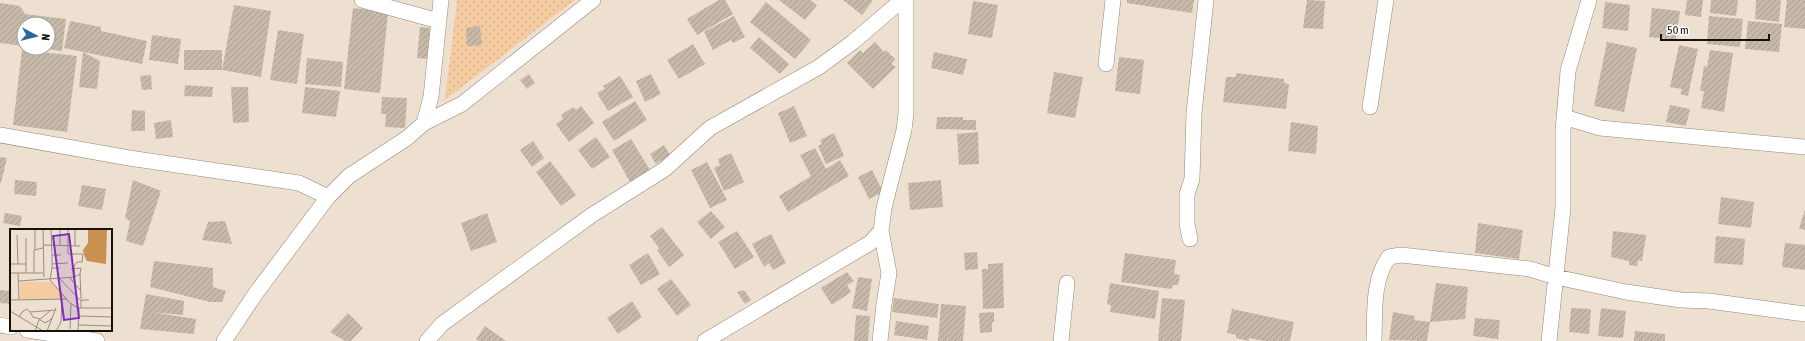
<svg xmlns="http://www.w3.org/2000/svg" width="1805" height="341" viewBox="0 0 1805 341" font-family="'Asap Condensed',sans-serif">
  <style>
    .grass { fill: url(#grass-dots) }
    .building { fill: url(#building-hatch) }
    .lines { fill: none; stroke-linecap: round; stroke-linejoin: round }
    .minor-casing { stroke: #948779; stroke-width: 16 }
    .minor { stroke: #fff; stroke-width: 15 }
    .inset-road { fill: none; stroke: #978d82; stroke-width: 1 }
    .view { fill: #7b2cbf; fill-opacity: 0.15; stroke: #7b2cbf; stroke-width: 2 }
    .inset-edge { fill: none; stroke: #15100b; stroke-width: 2 }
  </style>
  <defs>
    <pattern id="grass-dots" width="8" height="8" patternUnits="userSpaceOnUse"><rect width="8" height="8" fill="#f5cc9f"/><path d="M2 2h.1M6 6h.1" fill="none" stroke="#d1ae88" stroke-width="1.8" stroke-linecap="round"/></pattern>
    <pattern id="building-hatch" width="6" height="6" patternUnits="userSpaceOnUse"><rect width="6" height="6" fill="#c7b9aa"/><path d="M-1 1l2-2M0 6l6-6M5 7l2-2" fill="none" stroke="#aa9e91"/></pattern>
  </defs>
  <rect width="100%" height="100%" fill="#eee0d1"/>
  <path class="grass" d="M457 0H575L445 100Z"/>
  <path class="building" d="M719 0H725L733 14 697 35 687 19Z
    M779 0H810L817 5 805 20Z
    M843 0H873L862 15Z
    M1127 0H1194L1192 13 1127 3Z
    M1307 0 1325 1 1323 29 1303 28Z
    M1687 0H1703L1701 17 1685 15Z
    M1711 0H1738L1736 16 1710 13Z
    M1756 0H1781L1779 22 1755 19Z
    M1787 0H1805V29L1784 27Z
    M973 1 998 5 992 38 968 34Z
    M766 2 811 40 795 59 750 22Z
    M1605 2 1630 5 1628 31 1602 28Z
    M0 3 20 6 25 14 66 19 62 51 48 49V24H24V46L0 43Z
    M234 5 271 11 261 77 222 70Z
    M353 8 388 12 380 93 344 89Z
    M1652 8 1680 11 1676 40 1649 37Z
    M734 16 745 37 733 43 731 40 713 50 704 32Z
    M1709 16 1743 19 1740 47 1707 44Z
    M70 21 101 27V31L147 41 142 64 64 48Z
    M1748 21 1782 24 1779 52 1745 49Z
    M480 26 482 45 467 46 466 28Z
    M420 27 430 28 427 59 417 58Z
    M278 30 304 34 297 84 270 80Z
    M152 35 181 39 178 64 149 60Z
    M759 37 789 64 780 74 750 48Z
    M875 42 884 52 886 50 895 59 891 64 896 67 873 89 847 63 860 50 863 53Z
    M1607 42 1637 48 1624 112 1594 106Z
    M693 44 705 64 679 79 667 60Z
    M1679 45 1698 49 1688 96 1680 94 1682 89 1670 87Z
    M22 50 77 56 67 132 13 125Z
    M184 50H222V70H184Z
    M1710 50 1733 53 1724 112 1701 108 1704 91H1700L1704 66 1707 67Z
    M83 52 100 61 97 89 79 87Z
    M934 52 967 59 963 75 931 68Z
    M1119 57 1144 60 1140 94 1115 91Z
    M307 58 343 62 341 87 305 84Z
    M1054 72 1083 77 1075 118 1047 113Z
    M1236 73 1284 79V83L1289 84 1286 109 1223 102 1226 77H1236Z
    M529 74 535 83 527 89 520 80Z
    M651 74 661 94 645 102 636 81Z
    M151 75 152 89 142 90 140 76Z
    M620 76 633 97 608 111 597 93 605 89 603 86Z
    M185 85 213 87 212 97 184 96Z
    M231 87H248L249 122 233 123Z
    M305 87 340 91 336 117 302 113Z
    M382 97 407 98 405 128 385 127 386 114H381Z
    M635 101 647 120 614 141 602 122Z
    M1670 105 1690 109 1686 126 1666 122Z
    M581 106 594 123 569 142 556 124 563 119 561 115 573 107 576 110Z
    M794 106 807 136 790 143 778 113Z
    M132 110 145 111V131H131Z
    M937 117H963V120H976V130L936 129Z
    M171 120 173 137 156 139 154 123Z
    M1291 122 1318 126 1316 154 1288 151Z
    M978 132 979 164 959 165 957 134Z
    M834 133 844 156 826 164 818 146 822 144 820 140Z
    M596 137 610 157 592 169 578 150Z
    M631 139 650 170 630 182 612 150Z
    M533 141 544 158 532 167 520 150Z
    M664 145 670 155 656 164 650 154Z
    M815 148 826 169 840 160 849 176 788 212 779 196 811 176 800 155Z
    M731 153 744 182 724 191 714 168 720 165 718 159Z
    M0 157 7 158 1 183H0Z
    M550 161 576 195 561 206 536 172Z
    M707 162 727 200 710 208 691 170Z
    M872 170 883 192 869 199 858 177Z
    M15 180 37 182 36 196 14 194Z
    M133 180 161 191 143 246 126 241 130 221 125 218Z
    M941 180 943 207 910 210 908 183Z
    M82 185 106 189 102 210 78 206Z
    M1721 197 1754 202 1751 228 1718 224Z
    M1805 210V230L1799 228Z
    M711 211 725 227 711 239 697 222Z
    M5 213 22 216 20 226 3 223Z
    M487 213 497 242 471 251 461 223Z
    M225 221 232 244 202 240 208 222Z
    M1478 223 1523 230 1519 259 1475 253Z
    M662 227 684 255 669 267 657 250 659 248 650 236Z
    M737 231 754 257 735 269 718 242Z
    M1613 231 1646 235 1642 261 1638 260 1637 266 1629 265V261L1611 257Z
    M771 234 786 263 773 270 769 263 764 267 752 244Z
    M1716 236 1745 239 1743 265 1714 263Z
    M1785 243 1805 245V270L1782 267Z
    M977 252 978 269 965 270 964 253Z
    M648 253 660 274 641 285 629 265Z
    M1125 253 1176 260 1174 274 1180 275 1178 285H1173L1171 289 1121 282Z
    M154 261 213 268V287L226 291 222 302H210L150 287Z
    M1003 263 1004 308 983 309 982 269H988V264Z
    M847 272 854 281 847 285 851 292 832 305 821 288Z
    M858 277 872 279 867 311 852 308Z
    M671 279 691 305 677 316 657 289Z
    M1110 283 1159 291 1155 319 1110 312 1111 305 1107 304Z
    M1436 283 1468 287 1465 319 1430 322 1427 341 1389 340 1393 312 1415 316 1414 320 1430 322Z
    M0 290 11 291V304L0 303Z
    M744 290 751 300 745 304 737 292Z
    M146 294 184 301 183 315 151 312 196 319 194 334 140 329Z
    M894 298 939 304 937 318 892 312Z
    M1162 298 1185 300 1181 341H1158Z
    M632 301 642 317 618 334 607 318Z
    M941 304 966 306 963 341H938Z
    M1571 308 1591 309 1589 334 1569 332Z
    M1601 308 1626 311 1623 338 1598 336Z
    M1232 309 1294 322 1290 341H1265L1249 338V341L1236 338V335L1227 333Z
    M994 312V322H992V332L980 333 979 313Z
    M348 313 363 328 351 341H345L330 332Z
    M856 315 870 316 868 341H854Z
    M1475 318 1500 320 1498 339 1473 336Z
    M896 321 929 326 927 340 894 335Z
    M485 326 506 341H479L476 339Z
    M1635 331 1665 334V341H1634Z"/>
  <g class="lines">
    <g class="minor-casing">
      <path id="minor" d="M362 0 439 21
        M1106 64 1113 0
        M1370 107 1386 0
        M1564 117 1600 128 1805 147
        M424 123 431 97 441 0
        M0 135 129 158 299 183 328 197
        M1190 239 1187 224V194L1192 179 1194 113 1206 0
        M0 325 11 327
        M27 330 97 341
        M224 341 256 293 328 197 349 176 407 138 424 123 462 104 593 0
        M427 341 442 324 592 215 665 169 710 128 819 67 853 42 902 0
        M705 341 870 243 881 231
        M880 341 884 304 889 273 881 231 884 208 904 130 906 113V0
        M1061 341 1067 283
        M1374 341C1375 314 1372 280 1389 257L1401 255 1530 269 1556 277 1626 292 1681 300 1709 301 1805 314
        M1549 341 1563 208V131L1568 71 1589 0"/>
    </g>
    <use href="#minor" class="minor"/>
  </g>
  <g transform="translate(10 229)">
    <rect width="102" height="102" fill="#eee0d1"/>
    <path d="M10 53H41L56 70H10Z" fill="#f5cc9f"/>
    <path d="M78 0H97L96 35 77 32 74 26 73 21 78 14Z" fill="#c9914f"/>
    <path class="inset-road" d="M33 0 34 48M41 0 42 26M50 0V17M65 0V17M7 6 8 35M16 9V44M33 16 70 17M25 20V0M0 35H16M42 35V26H51M42 39V35L58 34M50 39H42L40 51 60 74 68 79H102M61 40 71 39 70 45 65 48M8 44 9 70M24 44V21L33 19M70 45 71 70M49 49 71 72M60 49 71 62M9 52 65 48 64 37 67 33H72L73 25H58V0M0 71V44H33M0 71 57 70M71 79V71H79M0 82 33 102M20 83 23 88 30 90M69 87 102 88M9 88 12 83 17 80 20 83 46 81M29 90 35 94 43 89M69 96 102 97M60 100 61 74M25 102 29 91 40 82M37 102 46 79M46 102 51 93 52 70M68 102 69 79"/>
    <path class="view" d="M59 5 69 89 54 91 43 7Z"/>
    <rect width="102" height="102" class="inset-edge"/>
  </g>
  <g transform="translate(36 36) rotate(97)"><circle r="19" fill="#ffffff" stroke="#a19f9d"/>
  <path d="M0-3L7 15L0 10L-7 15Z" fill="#2a679e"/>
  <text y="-6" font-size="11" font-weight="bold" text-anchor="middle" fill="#15100b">N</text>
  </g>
  <path d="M1661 34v6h108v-6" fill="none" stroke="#15100b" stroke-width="2"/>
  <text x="1667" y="34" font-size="12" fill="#15100b" stroke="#ffffff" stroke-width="3" paint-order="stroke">50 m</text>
</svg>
